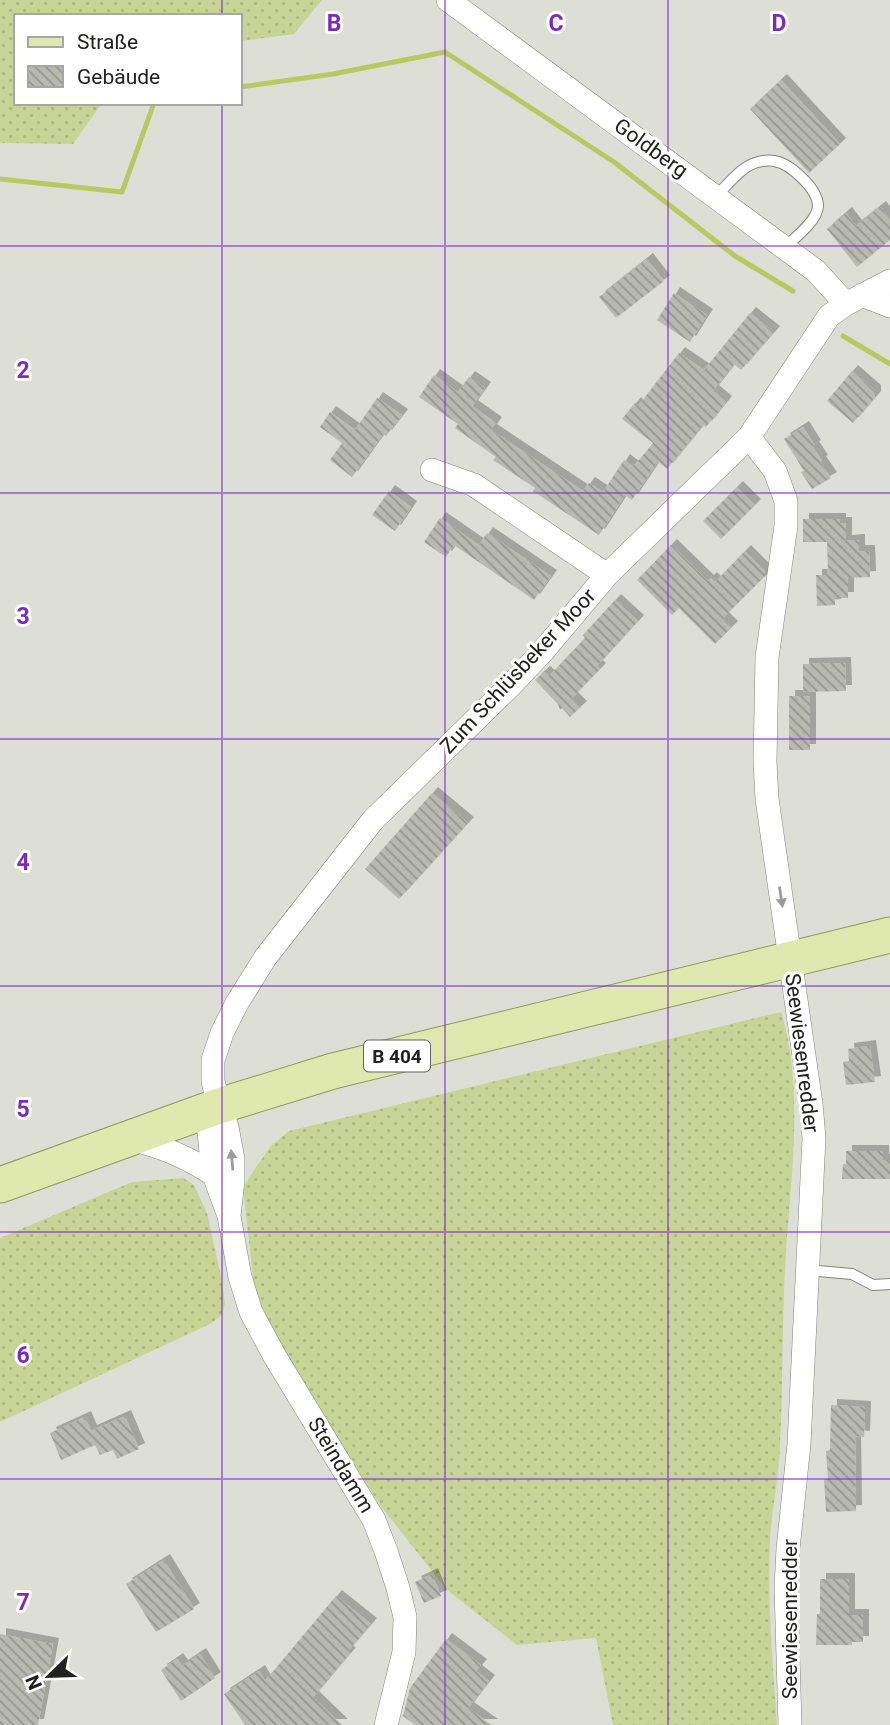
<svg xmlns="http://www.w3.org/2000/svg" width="890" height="1725" viewBox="0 0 890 1725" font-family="Roboto,sans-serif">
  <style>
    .grass { fill: url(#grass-dots) }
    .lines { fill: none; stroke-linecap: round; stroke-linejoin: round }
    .stream { stroke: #b8c862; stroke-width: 5 }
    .building { fill: url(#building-back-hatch); filter: url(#shadow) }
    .service-casing { stroke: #83857c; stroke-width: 12 }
    .minor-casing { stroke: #83857c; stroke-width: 24 }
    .primary-casing { stroke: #8e995a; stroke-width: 37 }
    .service { stroke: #fff; stroke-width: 10 }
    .minor { stroke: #fff; stroke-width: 23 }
    .primary { stroke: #dfe8af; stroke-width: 35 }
    .oneway { fill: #9b9c9a }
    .grid { fill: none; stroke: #7b2cbf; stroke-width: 2; stroke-opacity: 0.55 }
    .labels { text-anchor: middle; stroke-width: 6; stroke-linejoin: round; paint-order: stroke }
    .shield { fill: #fff; stroke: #646462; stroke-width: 2 }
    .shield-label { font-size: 19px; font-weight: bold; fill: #21221f }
    .street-label { font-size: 21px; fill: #21221f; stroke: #fff }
    .grid-label { font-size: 23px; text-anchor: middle; font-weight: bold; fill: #7b2cbf; stroke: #fff; stroke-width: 6; stroke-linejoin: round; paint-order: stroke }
  </style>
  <defs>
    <pattern id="grass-dots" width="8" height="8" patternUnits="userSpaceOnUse" patternTransform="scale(1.75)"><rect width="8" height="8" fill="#c8d495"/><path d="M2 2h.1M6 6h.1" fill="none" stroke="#acb680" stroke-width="1.8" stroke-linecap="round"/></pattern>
    <pattern id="building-back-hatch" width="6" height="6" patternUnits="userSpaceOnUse" patternTransform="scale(1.75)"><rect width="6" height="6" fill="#b8bab1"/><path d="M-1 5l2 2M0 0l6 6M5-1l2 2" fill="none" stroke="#95978f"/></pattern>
    <filter id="shadow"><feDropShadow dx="6" dy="-6" stdDeviation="0" flood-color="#0004"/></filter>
  </defs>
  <rect width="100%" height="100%" fill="#dddfd6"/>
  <path class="grass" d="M0 0H322L294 34 240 41V16H16V103H102L73 144 0 143Z
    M781 1012C806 1094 789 1186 785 1270 782 1328 783 1387 780 1445 779 1476 772 1508 770 1540 767 1601 773 1664 777 1725H613L596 1638 517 1645 446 1589 380 1505 275 1341 262 1314 254 1286 243 1188 252 1173 271 1146 289 1131Z
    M183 1178 194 1185 207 1213 221 1277 225 1303 222 1315 212 1323 0 1422V1238L132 1182Z"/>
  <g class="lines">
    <path class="stream" d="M240 87 333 74 445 52 614 162 735 256 793 291
      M0 179 122 192 154 103
      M843 336 890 364"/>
  </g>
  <path class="building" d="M781 80 840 144 809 173 750 109Z
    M880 207 890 220V240L857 267 827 229 846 213 856 226Z
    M647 259 664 281 616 318 599 297Z
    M674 293 707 315 690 342 657 320Z
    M750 313 774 332 741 370 734 364 713 391 726 402 706 427 703 425 667 469 658 461 632 500 625 495 599 535 533 491 535 488 493 460 496 457 455 428 458 424 419 397 434 375 458 392 469 377 485 388 472 406 496 423 491 430 583 491 589 483 603 492 624 460 633 467 653 443 622 419 635 403 638 406 679 353 704 370Z
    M852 371 875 391V397L853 423 827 401Z
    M377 398 402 415 386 436 383 434 352 477 330 460 342 443 320 427 330 412 355 430Z
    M803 427 815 446 813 447 822 461 820 462 831 478 812 489 801 472 804 471 784 439Z
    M737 487 755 505 721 539 703 521Z
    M389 491 411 507 395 531 372 515Z
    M440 518 479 545 487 533 551 576 534 600 454 545 446 557 424 542Z
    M803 519H840V523H846V541L859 540V551H869L870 577 848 578V598H835V605L817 606 816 575H828L827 542H803Z
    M671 545 708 581 711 578 715 582 745 551 765 571V576L723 618 732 627 715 644 679 608 672 615 637 580Z
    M615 600 638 621 597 666 600 669 572 698 581 707 570 717 562 708 560 710 558 704 535 680 544 672 549 676 585 638 583 635Z
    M845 663 846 691 803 692V664Z
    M789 696H810V750H789Z
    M432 793 468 823 399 899 365 869Z
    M870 1046 875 1082 846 1085 843 1062 849 1061 848 1049Z
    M846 1151H883V1160H890V1179H842L843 1164H846Z
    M831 1405 865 1407 864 1437 855 1436 856 1511 826 1512 824 1479H828L826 1451 830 1450Z
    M125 1416 139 1449 117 1459 113 1450 100 1455 95 1445 61 1460 50 1433 85 1417 91 1431Z
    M164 1560 194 1609 156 1632 126 1584Z
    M432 1574 441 1596 424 1603 415 1582Z
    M820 1579H849V1615H863V1642H852V1645H816L817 1614H820Z
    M336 1596 371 1624 347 1652 350 1653 313 1697 342 1725H245L224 1694 259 1671 265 1681Z
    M0 1634 53 1644 38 1725H0Z
    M446 1639 481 1665 476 1671 489 1681 468 1708 492 1725H415L403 1716 410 1688Z
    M200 1654 215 1678 181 1701 161 1670 177 1659 182 1666Z"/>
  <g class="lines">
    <g class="service-casing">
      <path id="service" d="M716 196C728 185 741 166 758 162 762 161 770 160 774 161 790 163 818 189 818 206 818 220 795 238 785 247
        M807 1270 852 1274 873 1285 890 1284"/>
    </g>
    <g class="minor-casing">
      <path id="minor" d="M448 0 816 271 846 304
        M862 295 890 306
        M749 437 775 471 786 501V526L767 657 765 762 767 799 811 1104 814 1138 799 1444 788 1549 786 1588 790 1725
        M432 470 474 485 607 575
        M219 1106 209 1131 212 1163 214 1175 229 1216 240 1277 251 1312 274 1355 374 1520 386 1551 398 1588 405 1617 404 1652 386 1725
        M130 1139C161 1146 188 1157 214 1175
        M229 1216 233 1180V1159L227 1127 219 1106 213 1081V1060L222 1033 237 1003 265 958 373 820 511 685 543 651 607 575 749 437 829 316 846 304 890 281"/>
    </g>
    <g class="primary-casing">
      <path id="primary" d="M0 1185 219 1106 333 1071 890 935"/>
    </g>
    <use href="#service" class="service"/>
    <use href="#minor" class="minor"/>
    <use href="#primary" class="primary"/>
  </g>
  <defs><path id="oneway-solid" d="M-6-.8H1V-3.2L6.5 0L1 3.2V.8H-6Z" transform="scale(1.75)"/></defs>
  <g class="oneway">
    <use href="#oneway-solid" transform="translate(781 897) rotate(81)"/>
    <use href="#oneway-solid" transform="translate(232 1160) rotate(-95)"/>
  </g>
  <path class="grid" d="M222 0V16M445 0V1725M668 0V1725M222 103V1725M0 246H890M0 493H890M0 739H890M0 986H890M0 1232H890M0 1479H890"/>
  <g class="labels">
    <rect class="shield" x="364" y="1040.5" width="66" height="31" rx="5"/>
    <g class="shield-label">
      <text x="397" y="1063">B 404</text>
    </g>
    <g class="street-label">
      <text transform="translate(651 148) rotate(36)" y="7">Goldberg</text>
      <text transform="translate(518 671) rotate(-47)" y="7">Zum Schlüsbeker Moor</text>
      <text transform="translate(802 1053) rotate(83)" y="7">Seewiesenredder</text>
      <text transform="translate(341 1465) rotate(59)" y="7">Steindamm</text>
      <text transform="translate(790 1619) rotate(-90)" y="7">Seewiesenredder</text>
    </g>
  </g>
  <g class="grid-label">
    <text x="334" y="31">B</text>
    <text x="556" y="31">C</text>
    <text x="779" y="31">D</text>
    <text x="23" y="378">2</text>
    <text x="23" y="624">3</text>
    <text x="23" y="870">4</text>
    <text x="23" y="1117">5</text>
    <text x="23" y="1363">6</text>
    <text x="23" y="1610">7</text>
  </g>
  <rect x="14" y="14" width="228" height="91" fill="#ffffff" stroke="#a6a7a5" stroke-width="2"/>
  <rect x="28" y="37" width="35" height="10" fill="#dfe8af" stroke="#a6a7a5" stroke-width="2"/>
  <text x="77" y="49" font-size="21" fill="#21221f">Straße</text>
  <rect x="28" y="66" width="35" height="21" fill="url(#building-back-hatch)" stroke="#a6a7a5" stroke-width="2"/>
  <text x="77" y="84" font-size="21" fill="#21221f">Gebäude</text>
  <g transform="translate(49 1676) rotate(247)" stroke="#ffffff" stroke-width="5" paint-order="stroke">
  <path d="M0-5L12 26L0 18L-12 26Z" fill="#21221f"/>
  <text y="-10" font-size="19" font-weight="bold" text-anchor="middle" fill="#21221f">N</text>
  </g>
</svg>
